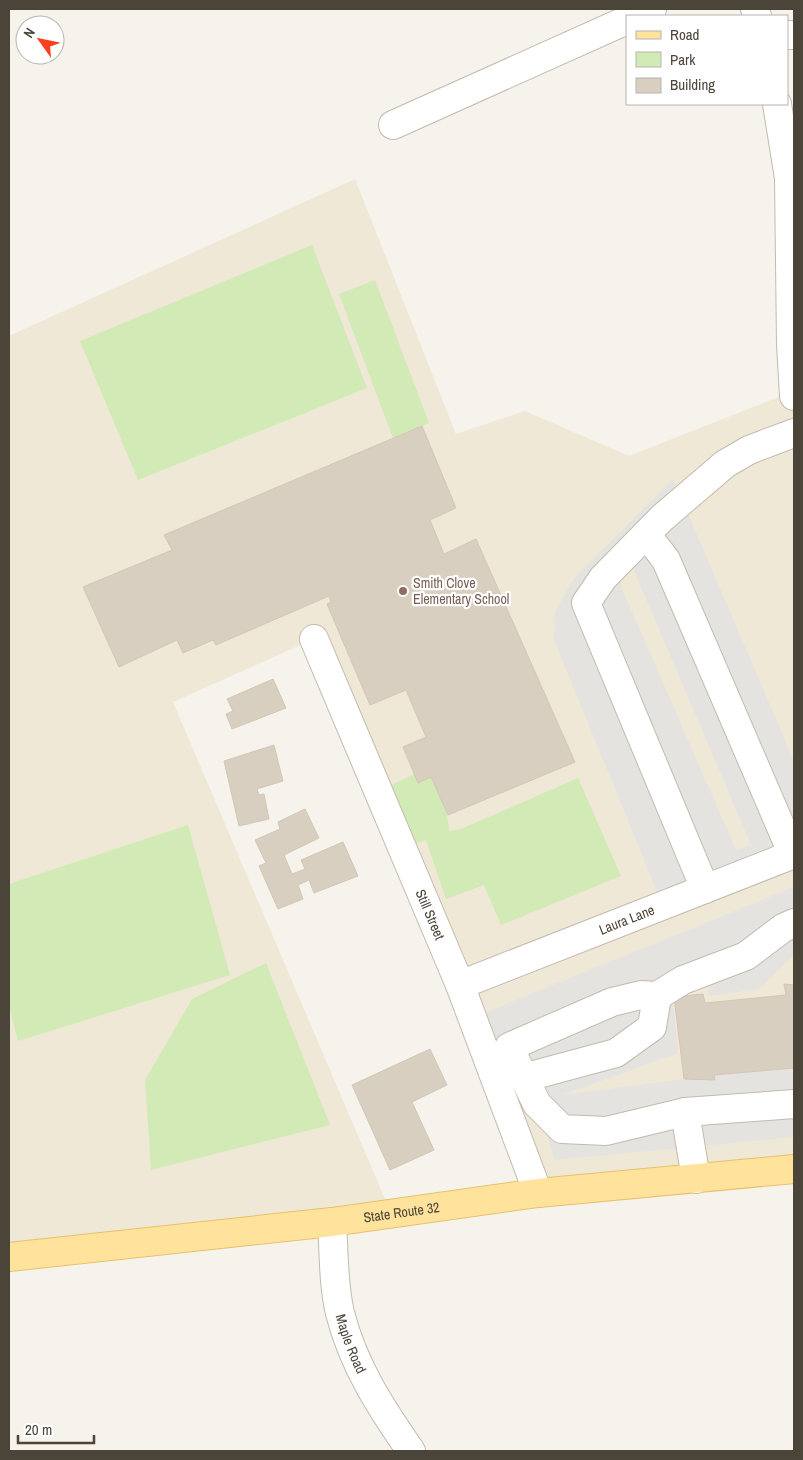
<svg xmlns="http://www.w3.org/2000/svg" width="803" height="1460" viewBox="0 0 803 1460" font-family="'Archivo Narrow',sans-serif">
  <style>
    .education { fill: #efe8d6 }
    .green { fill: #d2eab5 }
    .parking { fill: #e5e3e0; fill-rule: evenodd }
    .building { fill: #d8cfc1; stroke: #d3c7b4 }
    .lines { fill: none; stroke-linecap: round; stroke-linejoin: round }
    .minor-casing { stroke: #c2bbae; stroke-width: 30 }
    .major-casing { stroke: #e6c16a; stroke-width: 30 }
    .minor { stroke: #fff; stroke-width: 28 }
    .major { stroke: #ffe39c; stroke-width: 28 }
    .education-dot { fill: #8d6e63; stroke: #fff; stroke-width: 2 }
    .labels { text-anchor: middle; stroke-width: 4.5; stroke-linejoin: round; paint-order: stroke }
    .education-label { font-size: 14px; fill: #785e54; stroke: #fff; text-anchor: start }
    .street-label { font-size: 14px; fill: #4b4439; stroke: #fff }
  </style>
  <rect width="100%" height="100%" fill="#f6f3ec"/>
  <path class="education" d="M355 179 456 434 525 411 629 456 794 391V1169L538 1193 314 639 173 702 391 1213 9 1256V336Z"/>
  <path class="green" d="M312 245 367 388 138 480 80 341Z
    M375 280 429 423 393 438 339 294Z
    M415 774 419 783 431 777 447 814 449 831 461 829 578 778 621 876 501 925 484 885 446 899 426 840 404 847 389 786Z
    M188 825 230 975 18 1041 9 1007V884Z
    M266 963 330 1125 151 1170 145 1080 192 999Z"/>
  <path class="parking" d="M673 479 794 761V854L663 906 554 640 555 612 574 578ZM627 554 751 845H750L736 850 613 568Z
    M794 887V954L759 989 709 996 708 986 672 991 678 1053 562 1095 684 1079 714 1080V1075L794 1068V1137L555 1160 537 1104 472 1018Z"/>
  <path class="building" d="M422 426 456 508 430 520 444 554 476 539 575 762 448 815 431 777 418 783 403 747 426 737 406 690 370 705 327 604 331 602 329 596 216 645 213 640 183 653 177 640 119 667 83 587 172 550 164 535Z
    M273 679 286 708 232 729 226 714 233 711 227 699Z
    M274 745 283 781 257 789 259 795 264 794 269 819 239 826 224 761Z
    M305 809 319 838 284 855 292 874 305 869 301 860 343 842 358 876 314 893 309 880 298 885 303 899 278 909 259 866 266 863 255 840 280 829 278 822Z
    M784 984 794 985V1072V1068L714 1075 715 1080 684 1079 674 997 703 994 705 1003 786 995Z
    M430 1049 447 1085 412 1102 434 1150 390 1170 352 1085Z"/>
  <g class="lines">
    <g class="minor-casing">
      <g id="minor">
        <path d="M755 9 757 16"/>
        <path d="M635 16 652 9"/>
        <path d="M787 35H794"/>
        <path d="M777 104 789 178 791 345 794 396"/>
        <path d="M393 125 627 20"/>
        <path d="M646 534 666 560 793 855"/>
        <path id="s1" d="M314 639 460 985 538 1193"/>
        <path d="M705 889 586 603 603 578 662 518 725 464 749 450 794 433"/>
        <path d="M794 923 783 928 746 956 683 980 657 996 641 995 612 1002 509 1047 537 1104 562 1129 606 1131 685 1112 794 1104"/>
        <path id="s2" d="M460 985 794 854"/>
        <path d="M523 1078 616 1053 652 1027 657 996"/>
        <path d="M685 1112 696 1179"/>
        <path id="s3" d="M332 1222C334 1252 333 1284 340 1313 353 1365 381 1408 411 1451"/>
      </g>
    </g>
    <g class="major-casing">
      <g id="major">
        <path id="s4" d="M9 1257 332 1222 538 1193 794 1169"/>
      </g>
    </g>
    <use href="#minor" class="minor"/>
    <use href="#major" class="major"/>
  </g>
  <circle class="education-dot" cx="403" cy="591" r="5"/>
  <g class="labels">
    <g class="education-label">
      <text x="413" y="588">Smith Clove<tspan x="413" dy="16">Elementary School</tspan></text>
    </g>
    <g class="street-label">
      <text dy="5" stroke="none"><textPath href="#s1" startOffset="299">Still Street</textPath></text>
      <text dy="5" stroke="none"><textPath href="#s2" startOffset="179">Laura Lane</textPath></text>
      <text dy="5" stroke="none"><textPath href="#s4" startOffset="395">State Route 32</textPath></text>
      <text dy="5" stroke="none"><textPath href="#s3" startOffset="124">Maple Road</textPath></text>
    </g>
  </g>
  <rect width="803" height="1460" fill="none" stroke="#4b4439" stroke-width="20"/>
  <rect x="626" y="15" width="162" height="90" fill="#ffffff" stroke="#b7b4b0"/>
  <rect x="636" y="31" width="25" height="8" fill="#ffe39c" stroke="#b7b4b0"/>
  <text x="670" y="40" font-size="15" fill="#4b4439">Road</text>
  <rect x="636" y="52" width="25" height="15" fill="#d2eab5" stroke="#b7b4b0"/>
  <text x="670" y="65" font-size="15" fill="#4b4439">Park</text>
  <rect x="636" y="78" width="25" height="15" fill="#d8cfc1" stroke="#b7b4b0"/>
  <text x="670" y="90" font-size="15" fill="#4b4439">Building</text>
  <g transform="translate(40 40) rotate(303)"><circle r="24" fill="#ffffff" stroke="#b7b4b0"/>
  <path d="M0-4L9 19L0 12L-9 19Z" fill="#fc3f1d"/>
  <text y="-8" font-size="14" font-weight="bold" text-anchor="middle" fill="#4b4439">N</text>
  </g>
  <path d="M18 1435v8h76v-8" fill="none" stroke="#4b4439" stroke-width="2.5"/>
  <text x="25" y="1435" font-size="15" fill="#4b4439" stroke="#ffffff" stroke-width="4" paint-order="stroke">20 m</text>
</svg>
